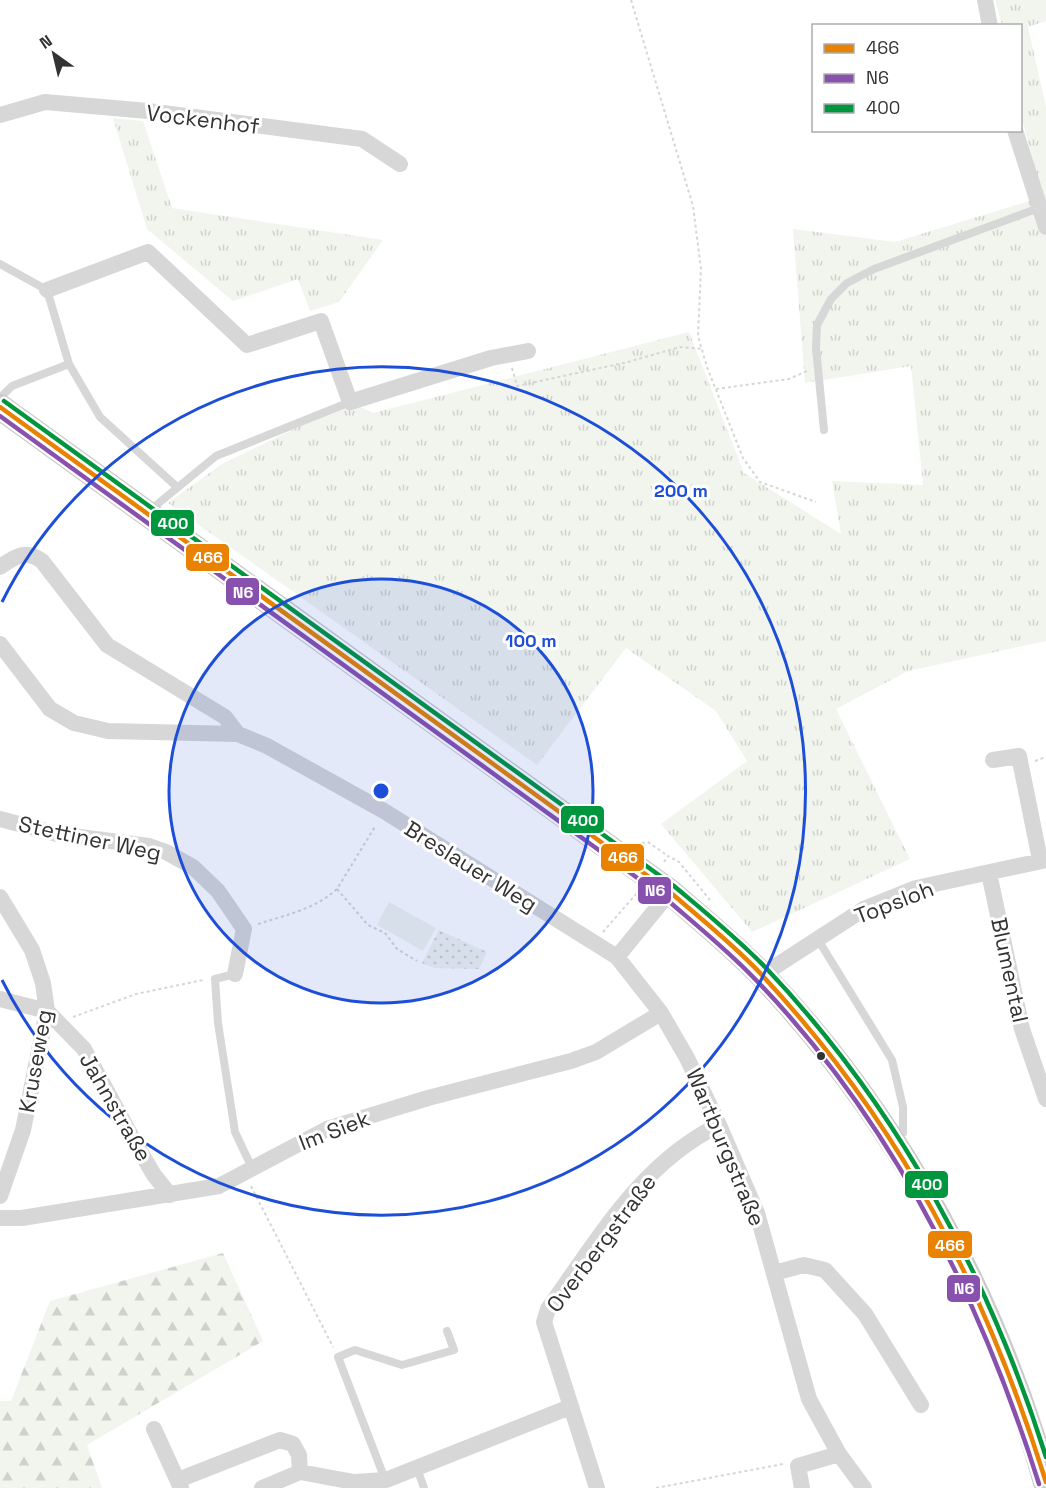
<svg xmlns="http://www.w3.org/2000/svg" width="1046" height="1488" viewBox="0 0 1046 1488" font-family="'Space Grotesk',sans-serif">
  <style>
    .grass { fill: url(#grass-tufts) }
    .forest { fill: url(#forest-firs) }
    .park { fill: url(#park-dots) }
    .garden { fill: #f1f5ed }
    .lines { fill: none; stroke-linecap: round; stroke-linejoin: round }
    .path { stroke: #d6d6d6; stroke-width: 2; stroke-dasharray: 3 3; stroke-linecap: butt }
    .service { stroke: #d7d7d7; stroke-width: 8 }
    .minor { stroke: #d7d7d7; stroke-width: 16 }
    .primary { stroke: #cacaca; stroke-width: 26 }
    .bus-1-casing { stroke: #fff; stroke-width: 9 }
    .bus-2-casing { stroke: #fff; stroke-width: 9 }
    .bus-3-casing { stroke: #fff; stroke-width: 9 }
    .bus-1 { stroke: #e88200; stroke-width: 4.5 }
    .bus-2 { stroke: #8951ae; stroke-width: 4.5 }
    .bus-3 { stroke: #00963e; stroke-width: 4.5 }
    .ring { fill: none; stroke: #1d4ed8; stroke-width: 3 }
    .bus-dot { fill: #333; stroke: #fff; stroke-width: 2 }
    .labels { text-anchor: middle; stroke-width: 6; stroke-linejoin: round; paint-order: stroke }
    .street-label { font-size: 22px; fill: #333; stroke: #fff }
    .centre { fill: #1d4ed8; stroke: #fff; stroke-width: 3 }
    .ring-label { font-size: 18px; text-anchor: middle; font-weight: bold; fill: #1d4ed8; stroke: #fff; stroke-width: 6; stroke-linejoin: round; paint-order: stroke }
    .line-badge { stroke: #fff; stroke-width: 2 }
    .badge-label { font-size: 16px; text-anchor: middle; font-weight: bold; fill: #fff }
  </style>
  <defs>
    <pattern id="grass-tufts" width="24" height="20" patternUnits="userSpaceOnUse" patternTransform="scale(1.5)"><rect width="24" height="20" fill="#f1f5ed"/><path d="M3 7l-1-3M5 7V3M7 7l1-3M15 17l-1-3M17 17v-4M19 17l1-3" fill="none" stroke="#cfd2cc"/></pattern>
    <pattern id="forest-firs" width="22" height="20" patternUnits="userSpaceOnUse" patternTransform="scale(1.5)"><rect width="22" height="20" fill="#f1f5ed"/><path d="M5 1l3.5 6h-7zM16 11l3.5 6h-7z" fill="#cfd2cc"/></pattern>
    <pattern id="park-dots" width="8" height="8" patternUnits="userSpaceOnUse" patternTransform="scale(1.5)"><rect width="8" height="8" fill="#f1f5ed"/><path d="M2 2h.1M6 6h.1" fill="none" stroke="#cfd2cc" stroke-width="1.8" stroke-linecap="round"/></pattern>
  </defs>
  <rect width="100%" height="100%" fill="#fff"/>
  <path class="grass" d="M995 0H1046V21L1028 27 1046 107V641L908 671 836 709 910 859 752 932 661 824 747 761 716 711 626 648 537 765 168 503 222 464 350 402 373 413 689 332 744 473 841 534 832 481 923 485 911 366 805 383 793 229 895 242 1043 197 1021 116 1020 26 1002 25Z
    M113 118 143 121 172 208 383 240 339 302 310 311 298 279 233 301 147 229Z"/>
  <path class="forest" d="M223 1253 263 1341 87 1445 102 1488H0V1401H11L50 1301Z"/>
  <path class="park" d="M439 930 487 952 479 969 434 968 422 963Z"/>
  <path class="garden" d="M389 902 436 928 423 951 377 925Z"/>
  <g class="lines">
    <path class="path" d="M631 0 693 206 701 269 698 336 707 367 743 458 760 482 816 502
      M512 368 517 386 628 362 680 347 702 349
      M716 389 789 379 807 371
      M1035 761 1046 757
      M636 844 648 842 668 856
      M664 862 668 856 679 862 710 900
      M337 889 368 925 385 933 397 949 417 961
      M258 924C286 915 315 909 337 889L376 825
      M603 932 637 893
      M73 1017 136 994 203 980
      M251 1186 333 1347
      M656 1488 783 1464"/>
    <path class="service" d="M0 264 47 290 69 364 100 417 177 487
      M0 398 12 386 69 364
      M824 430 816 348 817 325 831 299 847 283 874 269 1039 208
      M149 511 216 456 350 402
      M817 938 892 1060 903 1107V1133L896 1141
      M235 974 215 979 218 1023 235 1132 252 1168
      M417 1468 424 1488
      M386 1482 338 1357 355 1350 402 1365 454 1350 447 1331"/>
    <path class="minor" d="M985 0 990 26
      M0 115 45 102 148 111 362 139 400 164
      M1015 130 1046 227
      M47 290 148 252 247 345 321 321 350 402 491 358 528 351
      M0 567C16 556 25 549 42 561L107 645 225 717 238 734
      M0 644 50 709 74 723 108 731 238 734 267 746 384 811 617 957 670 892
      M993 760 1019 756 1040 860
      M0 819 57 834 149 846 166 852 193 867 218 891 244 929 235 974
      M989 873 1022 1029 1046 1099
      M0 897 32 950 43 983 47 1011 23 1130 0 1196
      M617 957 661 1013 687 1058 719 1125 757 1213 809 1399 839 1454 864 1488
      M762 975 864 909 916 888 1046 860
      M0 999 47 1011 84 1049 133 1139 154 1175 170 1195
      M0 1218H22L219 1186 327 1129 428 1098 571 1061 596 1052 661 1013
      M774 1273 804 1265 825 1270 865 1314 921 1405
      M154 1429 181 1488
      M178 1480 280 1440 293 1444 299 1455 300 1472
      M262 1488 300 1472 354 1482 386 1480 570 1407
      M597 1488 544 1322 548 1309C597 1241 641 1163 719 1125
      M802 1488 798 1466 839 1454"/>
    <path class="primary" d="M0 407 670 892C701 919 733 945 761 974 896 1116 993 1294 1046 1482"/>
    <g class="bus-1-casing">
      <path id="bus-1" d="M0 407 670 892C701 919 733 944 761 974 900 1123 986 1289 1046 1482"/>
    </g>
    <g class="bus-2-casing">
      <path id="bus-2" d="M0 416 665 898C695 924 726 949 753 977 892 1119 980 1297 1039 1484"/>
    </g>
    <g class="bus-3-casing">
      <path id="bus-3" d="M4 401 674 886C705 912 737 938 766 968 897 1106 989 1276 1046 1457"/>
    </g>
    <use href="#bus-1" class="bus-1"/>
    <use href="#bus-2" class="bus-2"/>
    <use href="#bus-3" class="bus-3"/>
  </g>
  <circle cx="381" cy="791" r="212" fill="#1d4ed8" fill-opacity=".12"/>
  <g class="ring">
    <circle cx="381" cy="791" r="212"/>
    <path d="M2 602A424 424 0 1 1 2 980"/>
  </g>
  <circle class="bus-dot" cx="821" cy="1056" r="5"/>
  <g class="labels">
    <g class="street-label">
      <text transform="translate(203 119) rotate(7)" y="8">Vockenhof</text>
      <text transform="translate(90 838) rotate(12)" y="8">Stettiner Weg</text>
      <text transform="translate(471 866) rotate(32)" y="8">Breslauer Weg</text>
      <text transform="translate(894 902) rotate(-21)" y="8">Topsloh</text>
      <text transform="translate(1010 970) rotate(78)" y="8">Blumental</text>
      <text transform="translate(35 1061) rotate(-80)" y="8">Kruseweg</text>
      <text transform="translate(116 1107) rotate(60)" y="8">Jahnstraße</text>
      <text transform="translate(334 1130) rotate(-21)" y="8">Im Siek</text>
      <text transform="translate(726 1147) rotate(67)" y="8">Wartburgstraße</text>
      <text transform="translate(601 1243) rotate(-53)" y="8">Overbergstraße</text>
    </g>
  </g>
  <circle cx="381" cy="791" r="9" class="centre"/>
  <g class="ring-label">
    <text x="681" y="497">200 m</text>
    <text x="531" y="647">100 m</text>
  </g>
  <g class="line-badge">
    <rect x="150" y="509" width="45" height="28" rx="6" fill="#00963e"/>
    <rect x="185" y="543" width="45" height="29" rx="6" fill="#e88200"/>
    <rect x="225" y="577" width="35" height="29" rx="6" fill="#8951ae"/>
    <rect x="560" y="805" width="45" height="29" rx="6" fill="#00963e"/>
    <rect x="600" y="843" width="45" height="29" rx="6" fill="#e88200"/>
    <rect x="637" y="876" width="35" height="29" rx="6" fill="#8951ae"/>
    <rect x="904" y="1170" width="45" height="29" rx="6" fill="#00963e"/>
    <rect x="927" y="1230" width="46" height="29" rx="6" fill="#e88200"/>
    <rect x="946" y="1274" width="35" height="29" rx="6" fill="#8951ae"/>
  </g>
  <g class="badge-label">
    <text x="173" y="529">400</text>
    <text x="208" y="563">466</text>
    <text x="243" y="598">N6</text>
    <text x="583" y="826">400</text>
    <text x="623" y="863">466</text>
    <text x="655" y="896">N6</text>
    <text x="927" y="1190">400</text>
    <text x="950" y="1251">466</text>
    <text x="964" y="1294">N6</text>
  </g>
  <rect x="812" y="24" width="210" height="108" fill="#ffffff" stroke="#adadad" stroke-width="1.5"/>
  <rect x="824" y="44" width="30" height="9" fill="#e88200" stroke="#adadad" stroke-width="1.5"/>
  <text x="866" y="54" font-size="18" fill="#333333">466</text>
  <rect x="824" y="74" width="30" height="9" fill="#8951ae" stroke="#adadad" stroke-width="1.5"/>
  <text x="866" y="84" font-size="18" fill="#333333">N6</text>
  <rect x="824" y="104" width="30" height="9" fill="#00963e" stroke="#adadad" stroke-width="1.5"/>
  <text x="866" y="114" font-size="18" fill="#333333">400</text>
  <g transform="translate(54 54) rotate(326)" stroke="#ffffff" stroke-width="4.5" paint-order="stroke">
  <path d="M0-4.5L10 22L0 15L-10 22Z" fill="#333333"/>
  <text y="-9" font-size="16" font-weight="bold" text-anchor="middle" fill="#333333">N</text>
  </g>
</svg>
